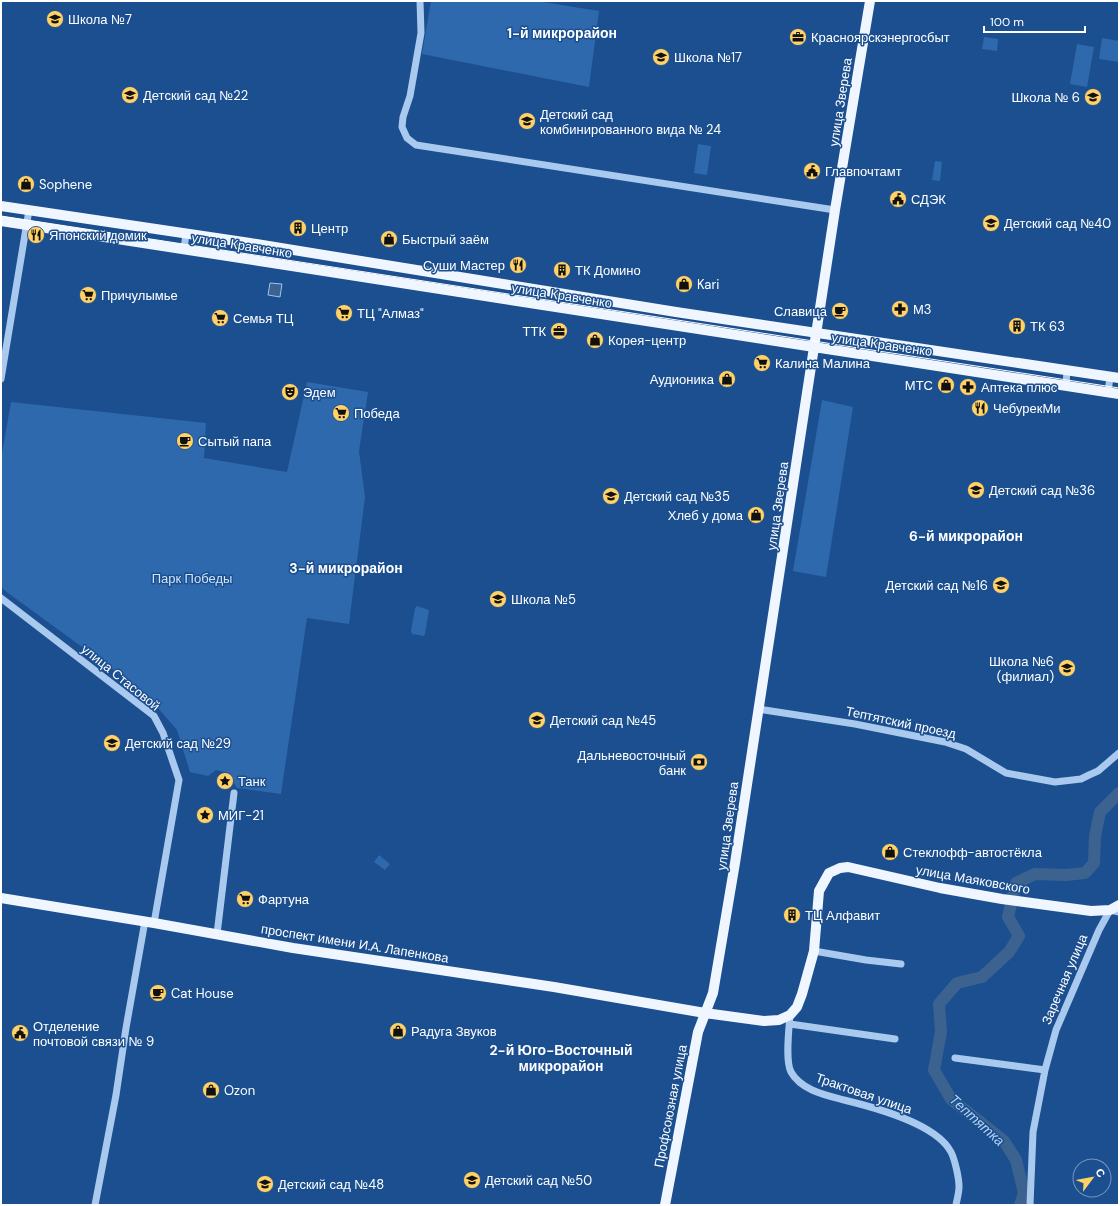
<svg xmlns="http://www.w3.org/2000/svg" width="1120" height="1206" viewBox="0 0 1120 1206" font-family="'DM Sans',sans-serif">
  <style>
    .green { fill: #2e69ad }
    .water { fill: #3c6290; stroke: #9cc4f0 }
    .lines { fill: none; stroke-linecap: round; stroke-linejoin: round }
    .river { stroke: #3c6290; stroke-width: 12 }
    .minor { stroke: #a9c9ee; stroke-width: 7 }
    .major { stroke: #f0f6ff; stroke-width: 10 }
    .tram { stroke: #fff; stroke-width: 1 }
    .labels { text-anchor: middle; stroke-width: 3; stroke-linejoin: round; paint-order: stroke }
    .poi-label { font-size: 13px; fill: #fff; stroke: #1b4f8f; text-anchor: start }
    .street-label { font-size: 13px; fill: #fff; stroke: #1b4f8f }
    .park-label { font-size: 13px; fill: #cfe3fa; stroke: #1b4f8f }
    .neighbourhood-label { font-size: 14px; font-weight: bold; fill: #fff; stroke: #1b4f8f }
    .water-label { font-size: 14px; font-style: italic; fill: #b5d3f5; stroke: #1b4f8f }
  </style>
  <rect width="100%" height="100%" fill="#1b4f8f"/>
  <path class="green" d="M431 1H537L599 11 589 87 422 54Z
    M984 37 998 39 997 51 982 49Z
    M1102 38 1119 41V62L1099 59Z
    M1077 44 1094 47 1087 87 1070 84Z
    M698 144 711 146 707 175 694 173Z
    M935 161 942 162 940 181 932 180Z
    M307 382 368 392 359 451 365 497 349 624 307 618 281 794 237 788 228 773 216 770 208 776 190 772 177 730 145 693 4 590 1 586V459L11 402 206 423 204 458 287 472Z
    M822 400 853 407 826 577 793 571Z
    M417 606 429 610 425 634 424 636 412 634 411 631 415 608Z
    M379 855 390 864 385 870 374 862Z"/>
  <path class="water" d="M270 283 282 284 280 297 268 295Z"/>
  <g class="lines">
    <path class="river" d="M1020 1205 1024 1193 1016 1160 1004 1141 951 1099 934 1070 941 1032 939 1004 957 983 982 977 1009 952 1019 936 1008 917 1016 883 1035 874 1066 875 1085 873 1094 863 1095 836 1100 812 1119 793"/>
    <path class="minor" d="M420 1 421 33 410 96 403 117 402 127 407 138 416 145 835 210
      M184 249 186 234
      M1 379 29 210
      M1066 385 1067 370
      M1108 392 1110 377
      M1 598 154 716 163 733 179 780 154 923
      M758 709 855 724 945 742 966 749 1006 773 1055 782 1081 779 1089 775 1098 771 1119 753
      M217 934 234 793
      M814 951 866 960 901 964
      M790 1015C789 1029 785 1061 791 1072 801 1090 825 1095 844 1100 873 1107 936 1123 951 1152 955 1160 959 1178 959 1187 959 1193 957 1199 956 1205
      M790 1024 895 1039
      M955 1058 1045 1070
      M95 1205 116 1095 126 1028 145 921
      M1030 1205 1033 1132 1045 1070 1056 1030 1099 930 1110 910 1119 912"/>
    <path class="major" d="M1 206 250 243 676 312 1119 378
      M1 221 814 347 1119 394
      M1 898 154 923 293 948 554 987 705 1013 764 1021 779 1020 790 1015 797 1007 802 994 814 951 819 891 829 873 840 868 848 867 940 888 1002 899 1091 911 1110 910 1119 905
      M665 1205 698 1032 713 993 735 863 835 210 870 1"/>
    <path class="tram" d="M1 216 1119 388"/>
  </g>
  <defs>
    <g id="school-disc" transform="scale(0.9)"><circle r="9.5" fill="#ffd166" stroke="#1b4f8f"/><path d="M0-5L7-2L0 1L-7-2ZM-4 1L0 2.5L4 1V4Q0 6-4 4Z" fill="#111"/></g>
    <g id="office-disc" transform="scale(0.9)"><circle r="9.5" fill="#ffd166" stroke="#1b4f8f"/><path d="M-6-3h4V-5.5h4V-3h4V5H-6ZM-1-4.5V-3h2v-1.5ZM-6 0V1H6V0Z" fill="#111"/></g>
    <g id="civic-disc" transform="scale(0.9)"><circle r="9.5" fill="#ffd166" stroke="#1b4f8f"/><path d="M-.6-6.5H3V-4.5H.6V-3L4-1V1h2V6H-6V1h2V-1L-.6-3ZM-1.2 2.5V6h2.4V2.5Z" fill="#111"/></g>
    <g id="shop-disc" transform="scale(0.9)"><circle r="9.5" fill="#ffd166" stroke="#1b4f8f"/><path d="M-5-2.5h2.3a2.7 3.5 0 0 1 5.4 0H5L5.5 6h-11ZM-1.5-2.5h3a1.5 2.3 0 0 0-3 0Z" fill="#111"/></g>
    <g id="building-disc" transform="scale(0.9)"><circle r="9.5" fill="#ffd166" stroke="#1b4f8f"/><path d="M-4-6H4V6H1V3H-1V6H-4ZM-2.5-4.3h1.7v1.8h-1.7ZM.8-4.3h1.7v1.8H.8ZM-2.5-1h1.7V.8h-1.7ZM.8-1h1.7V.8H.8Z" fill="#111"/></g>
    <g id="restaurant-disc" transform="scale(0.9)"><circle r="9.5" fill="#ffd166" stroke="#1b4f8f"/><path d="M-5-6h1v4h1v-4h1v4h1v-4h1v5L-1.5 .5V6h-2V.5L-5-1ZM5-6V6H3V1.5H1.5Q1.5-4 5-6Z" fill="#111"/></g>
    <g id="supermarket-disc" transform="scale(0.9)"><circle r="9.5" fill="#ffd166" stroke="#1b4f8f"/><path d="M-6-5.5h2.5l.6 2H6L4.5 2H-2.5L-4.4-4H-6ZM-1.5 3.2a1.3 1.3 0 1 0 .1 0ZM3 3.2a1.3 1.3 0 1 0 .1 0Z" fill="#111"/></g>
    <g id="pharmacy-disc" transform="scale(0.9)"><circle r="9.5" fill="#ffd166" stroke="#1b4f8f"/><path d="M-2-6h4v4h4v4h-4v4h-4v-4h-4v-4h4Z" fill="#111"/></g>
    <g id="cafe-disc" transform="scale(0.9)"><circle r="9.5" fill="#ffd166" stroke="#1b4f8f"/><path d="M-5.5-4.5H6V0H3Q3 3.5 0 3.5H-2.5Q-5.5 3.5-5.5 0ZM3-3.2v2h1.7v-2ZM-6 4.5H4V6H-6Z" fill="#111"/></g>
    <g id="theatre-disc" transform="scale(0.9)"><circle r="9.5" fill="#ffd166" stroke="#1b4f8f"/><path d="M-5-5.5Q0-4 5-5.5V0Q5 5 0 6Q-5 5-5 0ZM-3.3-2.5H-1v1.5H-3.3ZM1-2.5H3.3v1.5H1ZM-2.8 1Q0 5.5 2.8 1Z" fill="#111"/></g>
    <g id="bank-disc" transform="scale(0.9)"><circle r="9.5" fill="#ffd166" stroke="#1b4f8f"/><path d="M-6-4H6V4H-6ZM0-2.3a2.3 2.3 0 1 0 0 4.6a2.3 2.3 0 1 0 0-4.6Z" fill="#111"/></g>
    <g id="sight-disc" transform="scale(0.9)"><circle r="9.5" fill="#ffd166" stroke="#1b4f8f"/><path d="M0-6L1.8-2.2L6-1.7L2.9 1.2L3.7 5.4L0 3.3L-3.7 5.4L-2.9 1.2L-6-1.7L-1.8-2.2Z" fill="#111"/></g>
  </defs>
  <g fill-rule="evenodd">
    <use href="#school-disc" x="55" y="19"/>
    <use href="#office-disc" x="798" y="37"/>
    <use href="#school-disc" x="661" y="57"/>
    <use href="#school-disc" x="130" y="95"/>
    <use href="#school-disc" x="1093" y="97"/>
    <use href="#school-disc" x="527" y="121"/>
    <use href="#civic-disc" x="812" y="171"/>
    <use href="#shop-disc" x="26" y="184"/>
    <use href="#civic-disc" x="898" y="199"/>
    <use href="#school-disc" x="991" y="223"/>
    <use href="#building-disc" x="298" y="228"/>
    <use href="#restaurant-disc" x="36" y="235"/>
    <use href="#shop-disc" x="389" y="239"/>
    <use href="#restaurant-disc" x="518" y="265"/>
    <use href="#building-disc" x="562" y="270"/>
    <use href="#shop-disc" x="684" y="284"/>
    <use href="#supermarket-disc" x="88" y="295"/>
    <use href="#pharmacy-disc" x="900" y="309"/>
    <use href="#cafe-disc" x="840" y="311"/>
    <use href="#supermarket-disc" x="344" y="313"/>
    <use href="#supermarket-disc" x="220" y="318"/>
    <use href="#building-disc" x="1017" y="326"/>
    <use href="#office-disc" x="559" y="331"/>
    <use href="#shop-disc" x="595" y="340"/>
    <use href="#supermarket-disc" x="762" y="363"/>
    <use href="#shop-disc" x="727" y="379"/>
    <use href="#shop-disc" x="946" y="385"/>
    <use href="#pharmacy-disc" x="968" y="387"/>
    <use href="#theatre-disc" x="290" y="392"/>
    <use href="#restaurant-disc" x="980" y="408"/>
    <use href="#supermarket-disc" x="341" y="413"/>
    <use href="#cafe-disc" x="185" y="441"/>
    <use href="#school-disc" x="976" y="490"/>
    <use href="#school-disc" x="611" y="496"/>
    <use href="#shop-disc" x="756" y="515"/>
    <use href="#school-disc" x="1001" y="585"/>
    <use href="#school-disc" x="498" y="599"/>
    <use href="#school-disc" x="1067" y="668"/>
    <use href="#school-disc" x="537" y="720"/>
    <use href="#school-disc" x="112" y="743"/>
    <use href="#bank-disc" x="699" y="762"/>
    <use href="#sight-disc" x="225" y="781"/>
    <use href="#sight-disc" x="205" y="815"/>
    <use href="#shop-disc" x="890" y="852"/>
    <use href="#supermarket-disc" x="245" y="899"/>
    <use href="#building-disc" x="792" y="915"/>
    <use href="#cafe-disc" x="158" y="993"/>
    <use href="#shop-disc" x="398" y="1031"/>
    <use href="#civic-disc" x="20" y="1033"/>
    <use href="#shop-disc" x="211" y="1090"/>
    <use href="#school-disc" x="472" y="1180"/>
    <use href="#school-disc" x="265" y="1184"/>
  </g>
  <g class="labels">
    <g class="poi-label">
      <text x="68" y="24">Школа №7</text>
      <text x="811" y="42">Красноярскэнергосбыт</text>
      <text x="674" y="62">Школа №17</text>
      <text x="143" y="100">Детский сад №22</text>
      <text x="1080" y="102" text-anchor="end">Школа № 6</text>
      <text x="540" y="119">Детский сад<tspan x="540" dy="15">комбинированного вида № 24</tspan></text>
      <text x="825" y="176">Главпочтамт</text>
      <text x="39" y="189">Sophene</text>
      <text x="911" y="204">СДЭК</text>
      <text x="1004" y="228">Детский сад №40</text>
      <text x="311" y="233">Центр</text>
      <text x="49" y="240">Японский домик</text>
      <text x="402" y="244">Быстрый заём</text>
      <text x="505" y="270" text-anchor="end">Суши Мастер</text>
      <text x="575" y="275">ТК Домино</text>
      <text x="697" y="289">Kari</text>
      <text x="101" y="300">Причулымье</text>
      <text x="913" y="314">М3</text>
      <text x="827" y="316" text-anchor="end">Славица</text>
      <text x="357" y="318">ТЦ "Алмаз"</text>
      <text x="233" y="323">Семья ТЦ</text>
      <text x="1030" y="331">ТК 63</text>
      <text x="546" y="336" text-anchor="end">ТТК</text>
      <text x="608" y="345">Корея-центр</text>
      <text x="775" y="368">Калина Малина</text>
      <text x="714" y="384" text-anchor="end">Аудионика</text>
      <text x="933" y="390" text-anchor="end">МТС</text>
      <text x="981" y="392">Аптека плюс</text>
      <text x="303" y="397">Эдем</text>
      <text x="993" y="413">ЧебурекМи</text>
      <text x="354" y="418">Победа</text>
      <text x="198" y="446">Сытый папа</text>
      <text x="989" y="495">Детский сад №36</text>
      <text x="624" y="501">Детский сад №35</text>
      <text x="743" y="520" text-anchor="end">Хлеб у дома</text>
      <text x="988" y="590" text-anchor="end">Детский сад №16</text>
      <text x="511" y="604">Школа №5</text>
      <text x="1054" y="666" text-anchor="end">Школа №6<tspan x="1054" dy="15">(филиал)</tspan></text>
      <text x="550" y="725">Детский сад №45</text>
      <text x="125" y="748">Детский сад №29</text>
      <text x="686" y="760" text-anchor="end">Дальневосточный<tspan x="686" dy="15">банк</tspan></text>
      <text x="238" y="786">Танк</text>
      <text x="218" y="820">МИГ-21</text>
      <text x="903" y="857">Стеклофф-автостёкла</text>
      <text x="258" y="904">Фартуна</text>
      <text x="805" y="920">ТЦ Алфавит</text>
      <text x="171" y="998">Cat House</text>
      <text x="33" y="1031">Отделение<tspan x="33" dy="15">почтовой связи № 9</tspan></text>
      <text x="411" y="1036">Радуга Звуков</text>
      <text x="224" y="1095">Ozon</text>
      <text x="485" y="1185">Детский сад №50</text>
      <text x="278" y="1189">Детский сад №48</text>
    </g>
    <g class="street-label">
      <text transform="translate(840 102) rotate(-81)" y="5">улица Зверева</text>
      <text transform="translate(242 245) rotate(9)" y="5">улица Кравченко</text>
      <text transform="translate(562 295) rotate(9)" y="5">улица Кравченко</text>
      <text transform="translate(882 344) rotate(8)" y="5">улица Кравченко</text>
      <text transform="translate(777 506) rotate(-82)" y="5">улица Зверева</text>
      <text transform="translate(121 677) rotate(39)" y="5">улица Стасовой</text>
      <text transform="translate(901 722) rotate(12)" y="5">Тептятский проезд</text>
      <text transform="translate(727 826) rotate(-82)" y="5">улица Зверева</text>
      <text transform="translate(973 879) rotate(10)" y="5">улица Маяковского</text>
      <text transform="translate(355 943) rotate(9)" y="5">проспект имени И.А. Лапенкова</text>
      <text transform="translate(1064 979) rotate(-67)" y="5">Заречная улица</text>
      <text transform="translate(864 1093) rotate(19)" y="5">Трактовая улица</text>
      <text transform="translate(670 1106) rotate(-79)" y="5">Профсоюзная улица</text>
    </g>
    <g class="park-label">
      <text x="192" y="583">Парк Победы</text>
    </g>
    <g class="neighbourhood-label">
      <text x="562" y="38">1-й микрорайон</text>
      <text x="966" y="541">6-й микрорайон</text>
      <text x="346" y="573">3-й микрорайон</text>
      <text x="561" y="1055">2-й Юго-Восточный<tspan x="561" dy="16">микрорайон</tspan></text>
    </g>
    <g class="water-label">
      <text transform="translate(977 1120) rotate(42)" y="5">Тептятка</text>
    </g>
  </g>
  <rect width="1120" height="1206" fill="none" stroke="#ffffff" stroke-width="4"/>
  <g transform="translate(1092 1178) rotate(58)"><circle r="19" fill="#1b4f8f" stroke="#7695bc"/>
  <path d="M0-3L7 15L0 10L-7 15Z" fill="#ffd166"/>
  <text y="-6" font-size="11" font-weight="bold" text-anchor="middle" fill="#ffffff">С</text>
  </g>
  <path d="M984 26v6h101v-6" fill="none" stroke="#ffffff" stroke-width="2"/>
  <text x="990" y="26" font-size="12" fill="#ffffff" stroke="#1b4f8f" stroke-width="3" paint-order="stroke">100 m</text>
</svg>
